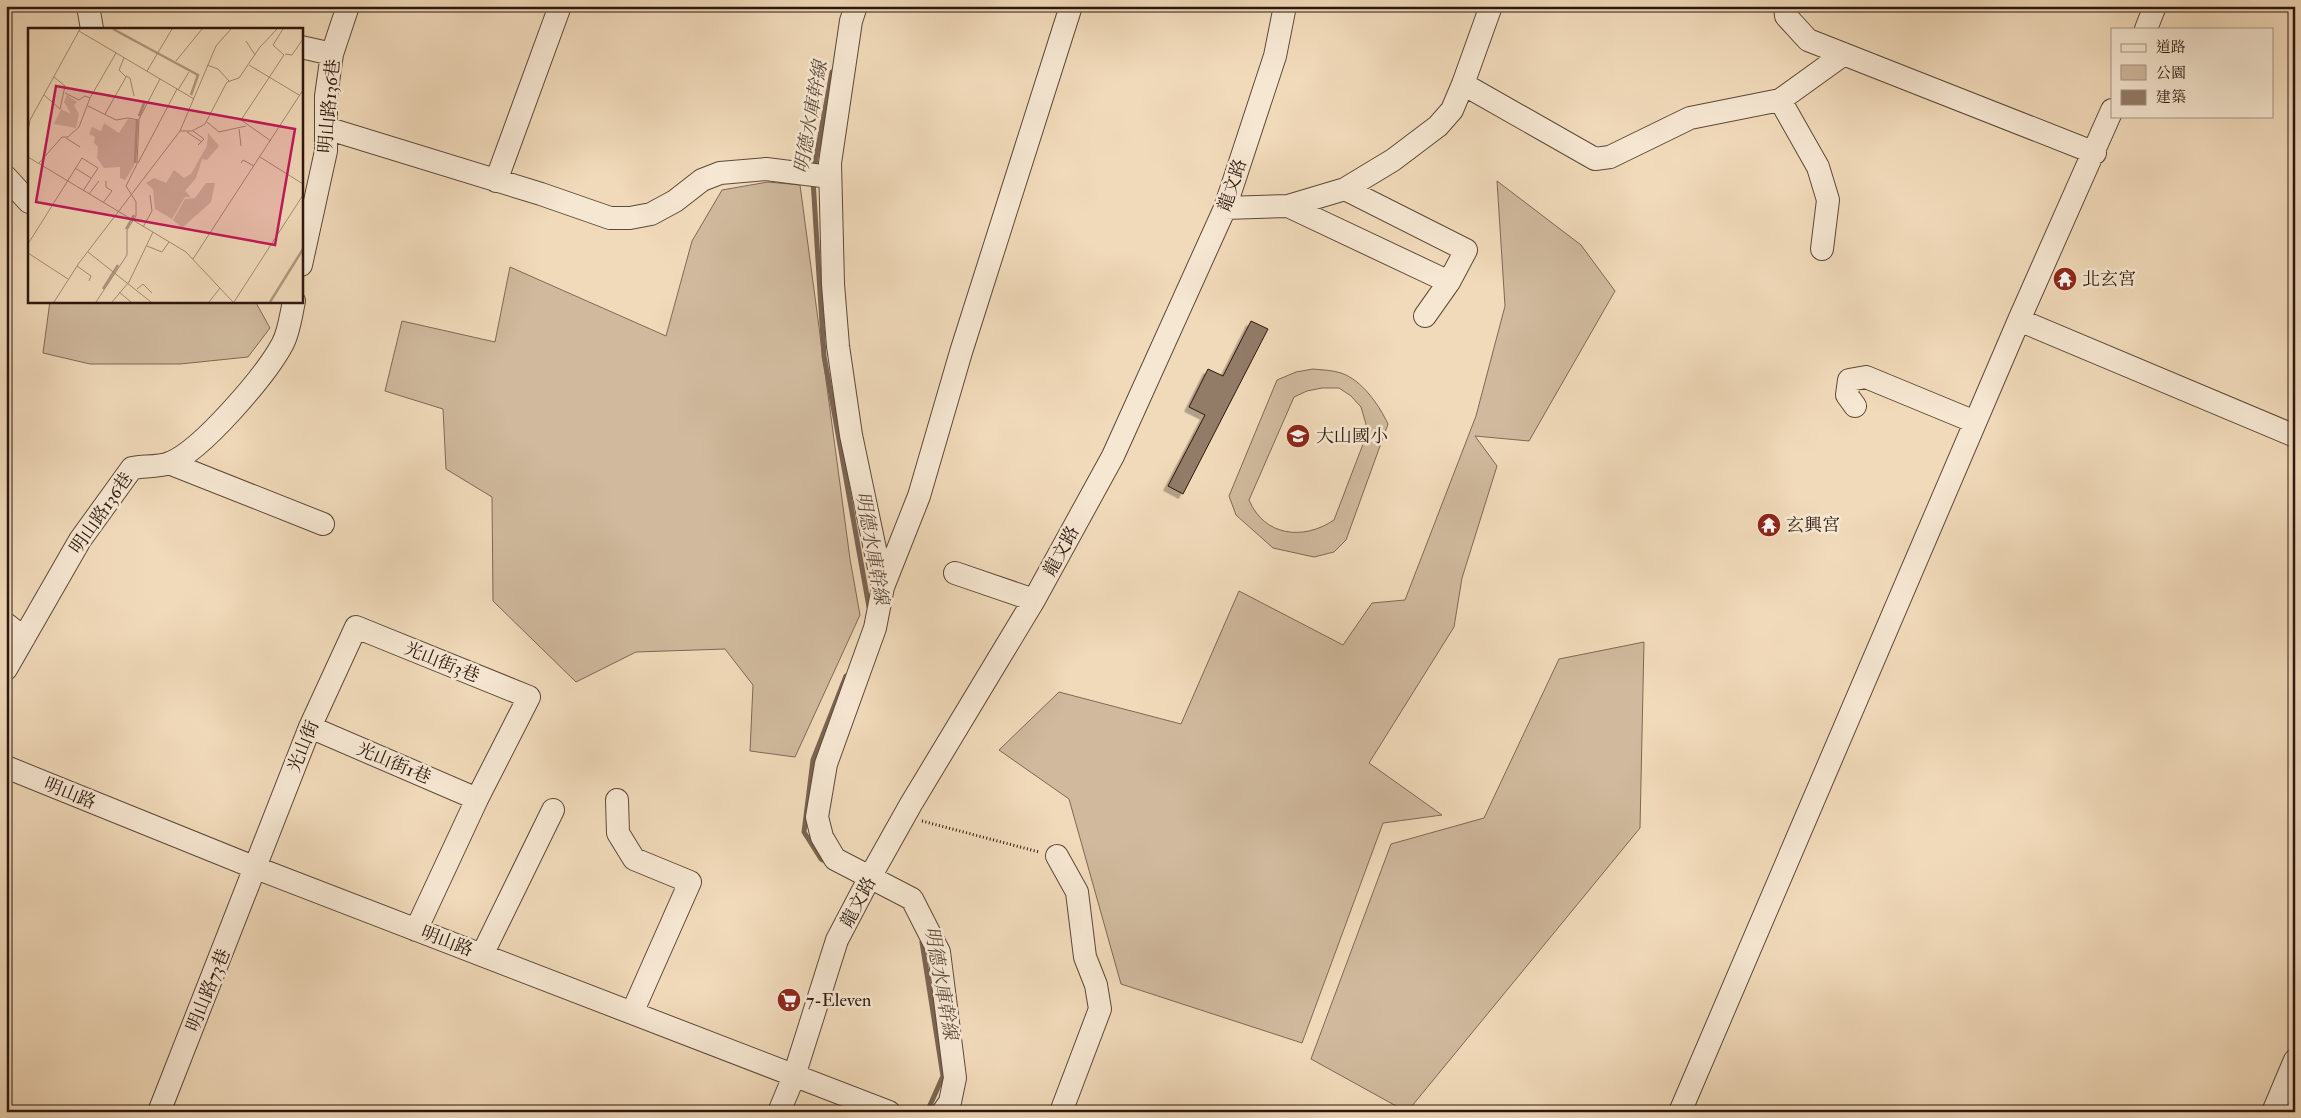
<svg xmlns="http://www.w3.org/2000/svg" width="2301" height="1118" viewBox="0 0 2301 1118" font-family="'IM FELL Double Pica','Noto Serif TC',serif">
  <style>
    .green { fill: #d0b99d; stroke: #7e6856; fill-rule: evenodd }
    .lines { fill: none; stroke-linecap: round; stroke-linejoin: round }
    .stream { stroke: #7a6452; stroke-width: 5 }
    .building { fill: #927c67; stroke: #2c170e; filter: url(#shadow) }
    .minor-casing { stroke: #5d4839; stroke-width: 24 }
    .path { stroke: #2c170e; stroke-width: 3; stroke-dasharray: 1 2.5; stroke-linecap: butt }
    .minor { stroke: #f6e7d2; stroke-width: 22 }
    .labels { text-anchor: middle; stroke-width: 5; stroke-linejoin: round; paint-order: stroke }
    .street-label { font-size: 18px; fill: #2c170e; stroke: #f6e7d2 }
    .poi-label { font-size: 18px; fill: #2c170e; stroke: #f6e7d2; text-anchor: start }
    .water-label { font-size: 19px; font-style: italic; fill: #604b3c; stroke: #f6e7d2 }
    .inset-river { fill: none; stroke: #ae9880; stroke-width: 2.5 }
    .inset-road { fill: none; stroke: #a28c75; stroke-width: 1 }
    .view { fill: #c2185b; fill-opacity: 0.15; stroke: #c2185b; stroke-width: 2.5 }
    .inset-edge { fill: none; stroke: #2c170e; stroke-width: 2.5 }
  </style>
  <defs>
    <filter id="shadow"><feDropShadow dx="-4.5" dy="4.5" stdDeviation="0" flood-color="#0004"/></filter>
  </defs>
  <rect width="100%" height="100%" fill="#f1daba"/>
  <filter id="stains"><feTurbulence type="fractalNoise" baseFrequency=".004" numOctaves="4"/><feColorMatrix values="0 0 0 0 .2 0 0 0 0 .09 0 0 0 0 .02 0 0 0 .5 -.17"/></filter>
  <radialGradient id="worn" r=".72"><stop offset=".6" stop-color="#630" stop-opacity="0"/><stop offset="1" stop-color="#630" stop-opacity=".3"/></radialGradient>
  <path class="green" d="M1497 181 1581 245 1615 291 1529 441 1475 436 1497 466 1462 578 1454 627 1369 763 1442 815 1383 823 1302 1043 1121 984 1069 799 999 750 1059 692 1181 724 1239 591 1343 645 1372 603 1405 600 1476 416 1505 306Z
    M768 182 800 185 850 559 860 615 795 757 750 751 753 685 725 649 636 652 576 682 493 601 492 497 446 469 443 409 385 391 402 321 495 342 510 267 666 336 692 241 722 190Z
    M50 301H255L270 328 248 357 180 364H90L43 353Z
    M1313 369C1322 370 1332 370 1341 373 1362 380 1379 405 1388 424L1346 540 1334 552 1314 557 1273 548 1236 515 1229 496 1277 380 1296 372ZM1322 388H1339L1351 396 1361 407 1368 431 1334 520C1303 541 1264 536 1249 500L1294 397 1307 391Z
    M1644 642 1640 828 1407 1112 1311 1059 1391 844 1484 818 1559 659Z"/>
  <g class="lines">
    <path class="stream" d="M814 169 832 72
      M813 180 824 356 869 607
      M829 863 821 859 804 832 813 760 846 676
      M922 942 943 1076 927 1112"/>
  </g>
  <path class="building" d="M1251 321 1268 329 1183 494 1168 486 1205 415 1189 407 1208 369 1223 376Z"/>
  <g class="lines">
    <g class="minor-casing">
      <path id="minor" d="M88 6 92 29
        M856 6 851 21 830 163 833 284 838 346 851 435 883 587 875 628 826 764 817 817 822 837 835 859 912 899 939 952 955 1078 950 1102 943 1112
        M1785 6 1786 16 1808 40 2095 153
        M2146 29 2155 6
        M301 47 332 54
        M1463 84 1595 159 1610 157 1690 118 1780 100 1844 54
        M1780 100 1818 167 1828 200 1822 249
        M326 128 541 194 610 218H630L651 214 675 201 702 180 720 173 766 169 830 177
        M6 177 29 202
        M496 181 560 6
        M1345 189 1466 250 1449 282 1425 316
        M1288 206 1449 282
        M1225 208 1288 206 1345 189 1393 160 1438 126 1452 110 1463 84 1491 6
        M301 265 326 151V96L332 54 348 6
        M2019 320 2295 436
        M1855 406 1847 395 1849 380 1866 377 1975 422
        M169 463 323 524
        M955 573 1034 600
        M883 587 919 496 961 352 1071 6
        M6 624 24 638
        M6 669 80 540 132 468C144 466 159 467 170 463 202 450 265 376 282 345 289 333 291 315 294 301
        M310 727 477 799
        M6 767 256 868 889 1112
        M617 800 618 833 634 859 690 882 632 1013
        M1057 856 1077 892 1085 957 1096 985 1100 1009 1061 1112
        M482 955 553 810
        M159 1112 310 727 356 627 529 697 477 799 416 930
        M779 1112 794 1076 837 940 870 877 911 804 1034 600 1113 456 1225 208 1275 56 1285 6
        M1680 1112 2019 320 2112 110
        M2273 1112 2295 1060"/>
    </g>
    <path class="path" d="M922 821 1039 852"/>
    <use href="#minor" class="minor"/>
  </g>
  <defs>
    <g id="temple-disc" transform="scale(1.25)"><circle r="9.5" fill="#8f2418" stroke="#f6e7d2"/><path d="M0-6L5-2H3V0L6.5 2.5H4V6H1.5V3h-3V6H-4V2.5H-6.5L-3 0V-2H-5Z" fill="#fff"/></g>
    <g id="school-disc" transform="scale(1.25)"><circle r="9.5" fill="#8f2418" stroke="#f6e7d2"/><path d="M0-5L7-2L0 1L-7-2ZM-4 1L0 2.5L4 1V4Q0 6-4 4Z" fill="#fff"/></g>
    <g id="supermarket-disc" transform="scale(1.25)"><circle r="9.5" fill="#8f2418" stroke="#f6e7d2"/><path d="M-6-5.5h2.5l.6 2H6L4.5 2H-2.5L-4.4-4H-6ZM-1.5 3.2a1.3 1.3 0 1 0 .1 0ZM3 3.2a1.3 1.3 0 1 0 .1 0Z" fill="#fff"/></g>
  </defs>
  <g fill-rule="evenodd">
    <use href="#temple-disc" x="2065" y="279"/>
    <use href="#school-disc" x="1298" y="436"/>
    <use href="#temple-disc" x="1769" y="525"/>
    <use href="#supermarket-disc" x="789" y="1000"/>
  </g>
  <g class="labels">
    <g class="street-label">
      <text transform="translate(329 106) rotate(-85)" y="6">明山路136巷</text>
      <text transform="translate(1232 185) rotate(-71)" y="6">龍文路</text>
      <text transform="translate(101 513) rotate(-55)" y="6">明山路136巷</text>
      <text transform="translate(1061 551) rotate(-61)" y="6">龍文路</text>
      <text transform="translate(442 662) rotate(22)" y="6">光山街3巷</text>
      <text transform="translate(303 746) rotate(-68)" y="6">光山街</text>
      <text transform="translate(394 763) rotate(23)" y="6">光山街1巷</text>
      <text transform="translate(70 793) rotate(22)" y="6">明山路</text>
      <text transform="translate(858 902) rotate(-62)" y="6">龍文路</text>
      <text transform="translate(447 941) rotate(21)" y="6">明山路</text>
      <text transform="translate(208 990) rotate(-68)" y="6">明山路73巷</text>
    </g>
    <g class="poi-label">
      <text x="2082" y="285">北玄宮</text>
      <text x="1316" y="442">大山國小</text>
      <text x="1786" y="531">玄興宮</text>
      <text x="806" y="1006">7-Eleven</text>
    </g>
    <g class="water-label">
      <text transform="translate(810 117) rotate(-80)" y="7">明德水庫幹線</text>
      <text transform="translate(873 548) rotate(80)" y="7">明德水庫幹線</text>
      <text transform="translate(942 983) rotate(80)" y="7">明德水庫幹線</text>
    </g>
  </g>
  <g transform="translate(28 28)">
    <rect width="275" height="275" fill="#f1daba"/>
    <path d="M39 67 49 74 46 77 51 86 48 100 26 96 33 81 43 86 36 74ZM100 91 108 92 106 138 97 152 92 150V139L76 140 69 130 70 119 66 115 67 109 61 106 64 99 73 103 76 95 91 105ZM180 105 191 118 179 132 174 131 168 150 157 163 163 169H157L144 191 127 181 125 161 118 155 126 150 138 155 146 142 156 150 163 146 179 118ZM178 155H187L183 174 154 200 145 192 157 171 167 170Z" fill="#d0b99d"/>
    <path class="inset-river" d="M85 1 170 47 163 67M111 88 117 73M107 135 109 92M98 201 106 187M75 261 90 237M242 274 275 221"/>
    <path class="inset-road" d="M51 3 166 71M218 13 227 27M257 26 264 27 275 11M148 33 174 1M179 37 190 41 201 53M221 37 271 67M119 43 144 1M98 48 102 50 106 68M150 62 161 44M37 65 51 72 57 68 62 70M16 67 32 81 37 58 26 49M60 78 88 92 100 90 111 92M77 86 98 49 91 42 96 30M179 94 191 104 218 98M211 101 213 118M0 103 2 92 52 1M152 103H164L177 96 199 54 211 50 232 19 249 1M165 103 176 111 170 117M159 104 174 114M38 110 52 119M243 113 213 92 256 27 245 17 255 1M0 129 158 224 205 274M232 129 275 156M11 135 34 109H40L51 99 62 70 88 25M110 135 149 61M213 135 215 132 226 138M47 140 63 150M61 166 71 153M75 175 84 163 78 159V153M115 199 124 183 122 167M0 216 54 130 70 140 55 163M119 218 134 224 141 214M60 224 123 274M0 225 40 251M165 231 275 62M49 238 63 248 61 253M109 261 115 256 124 265M91 264 103 274M26 274 51 235 152 103 188 18 203 1M68 274 99 227V202L108 188V174L98 158 109 136 111 91 132 51M84 274 101 254 125 204M181 274 192 260M206 274 275 167"/>
    <path class="view" d="M28 58 267 101 247 217 8 174Z"/>
    <rect width="275" height="275" class="inset-edge"/>
  </g>
  <rect width="2301" height="1118" fill="none" stroke="#f1daba" stroke-width="25"/>
  <rect x="8" y="8" width="2286" height="1103" fill="none" stroke="#2c170e" stroke-width="2.5"/>
  <rect x="12" y="12" width="2276" height="1093" fill="none" stroke="#2c170e"/>
  <rect x="2111" y="28" width="162" height="90" fill="#f6e7d2" stroke="#a59484"/>
  <rect x="2121" y="44" width="25" height="8" fill="#f6e7d2" stroke="#a59484"/>
  <text x="2156" y="52" font-size="15" fill="#2c170e">道路</text>
  <rect x="2121" y="65" width="25" height="15" fill="#d0b99d" stroke="#a59484"/>
  <text x="2156" y="78" font-size="15" fill="#2c170e">公園</text>
  <rect x="2121" y="90" width="25" height="15" fill="#927c67" stroke="#a59484"/>
  <text x="2156" y="102" font-size="15" fill="#2c170e">建築</text>
  <rect width="100%" height="100%" filter="url(#stains)"/>
  <rect width="100%" height="100%" fill="url(#worn)"/>
</svg>
